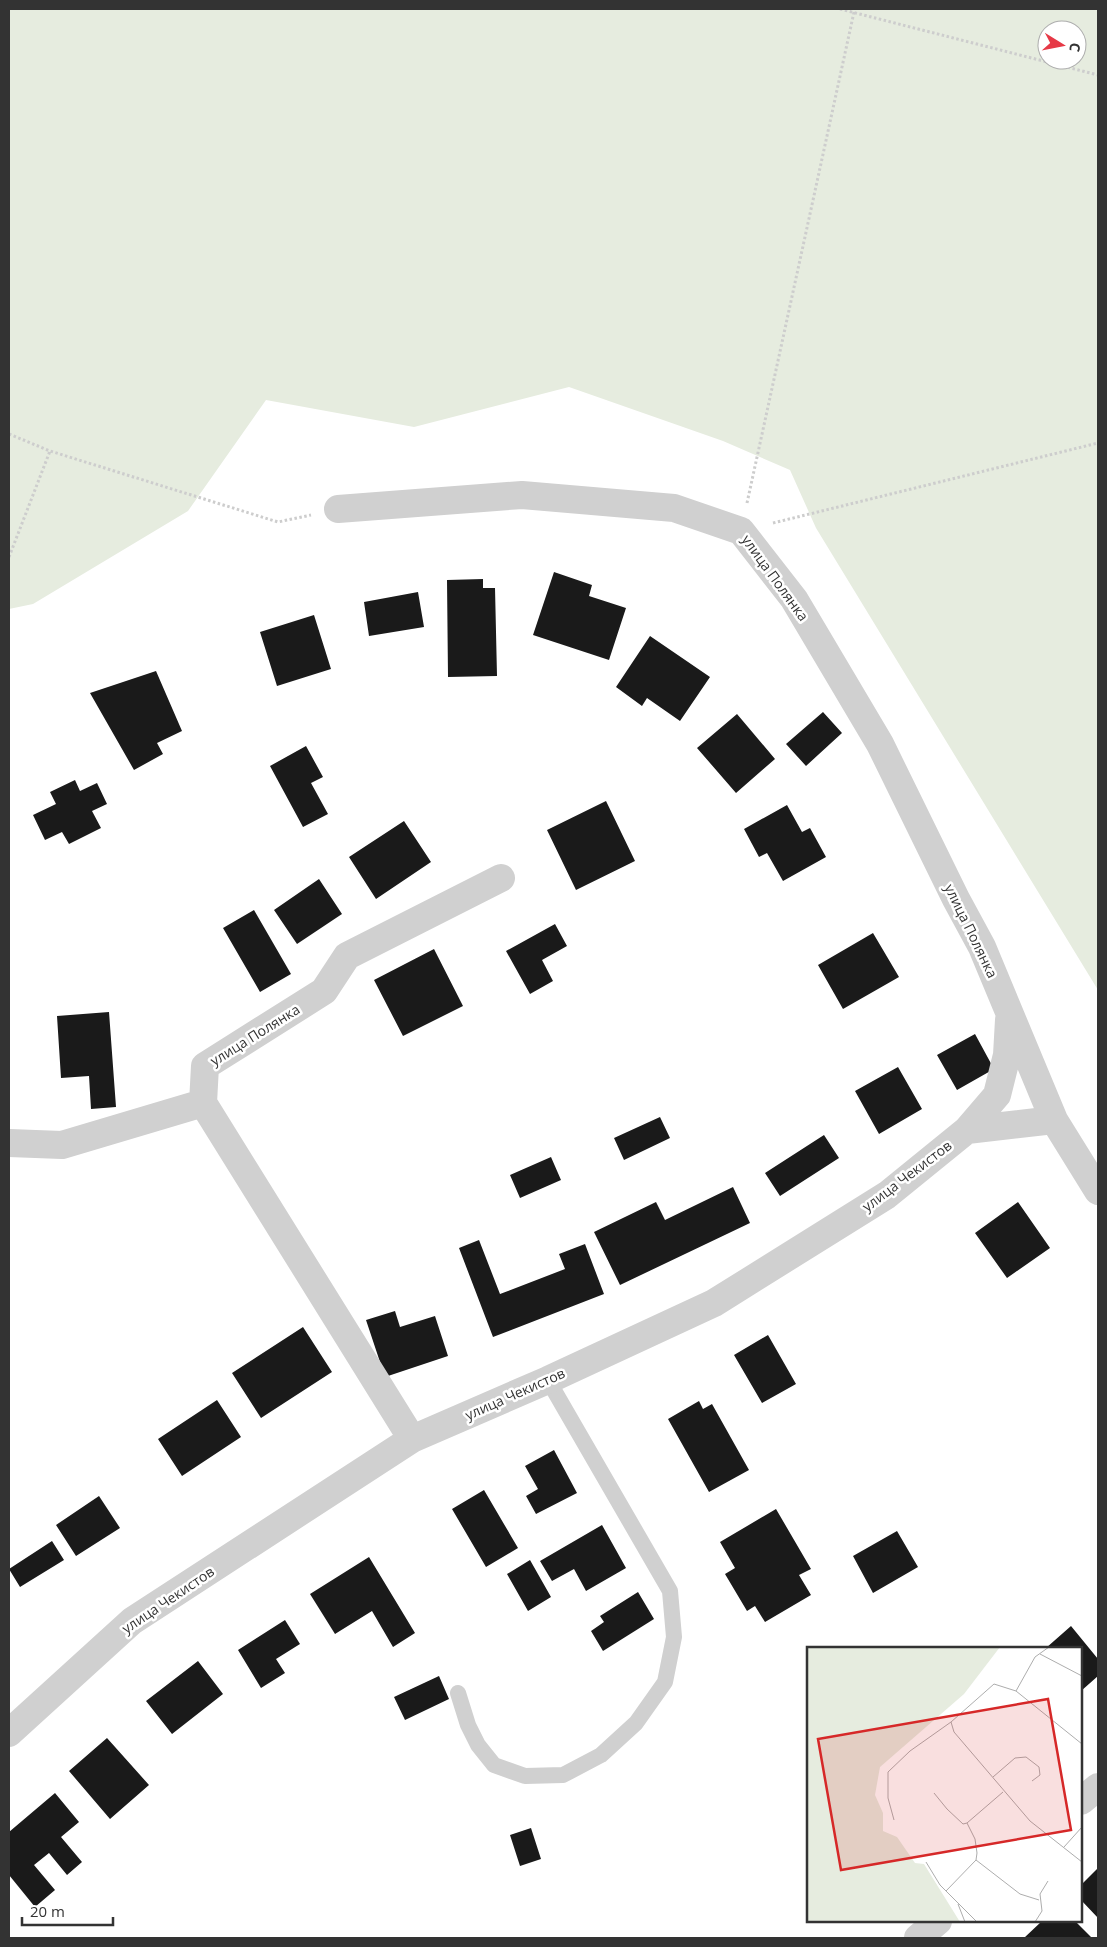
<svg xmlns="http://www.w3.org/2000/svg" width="1107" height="1947" viewBox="0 0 1107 1947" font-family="'Open Sans',sans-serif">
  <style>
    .green { fill: #e6ecdf; fill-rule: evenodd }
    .building { fill: #1a1a1a }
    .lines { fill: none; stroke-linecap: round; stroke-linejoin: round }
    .path { stroke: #cdcdcd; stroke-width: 3; stroke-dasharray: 2.5 2.5; stroke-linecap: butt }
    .service { stroke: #d0d0d0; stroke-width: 16 }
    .minor { stroke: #d0d0d0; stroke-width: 28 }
    .labels { text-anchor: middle; stroke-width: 5; stroke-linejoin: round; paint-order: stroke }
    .street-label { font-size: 14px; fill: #333; stroke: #fff }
    .inset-road { fill: none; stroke: #adadad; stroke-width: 1 }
    .view { fill: #d62828; fill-opacity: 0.15; stroke: #d62828; stroke-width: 2.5 }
    .inset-edge { fill: none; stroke: #333; stroke-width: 2.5 }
  </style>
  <rect width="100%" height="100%" fill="#fff"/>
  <path class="green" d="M9 9H1098V990L816 528 790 470 723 441 569 387 414 427 266 400 188 511 33 604 9 609ZM1047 30H1077V60H1047Z"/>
  <path class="building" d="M554 572 592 585 589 596 626 608 609 660 533 635Z
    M483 579V588H495L497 676 448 677 447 580Z
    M418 592 424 627 369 636 364 602Z
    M314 615 331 669 277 686 260 632Z
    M650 636 710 677 680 721 647 698 642 706 616 687Z
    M156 671 182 731 157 743 163 754 134 770 90 693Z
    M823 712 842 733 806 766 786 744Z
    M737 714 775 759 736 793 697 748Z
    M306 746 323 777 311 783 328 814 303 827 270 766Z
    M75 780 80 791 97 783 107 804 92 811 101 828 69 844 62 832 45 840 33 815 56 804 50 792Z
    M606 801 635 861 576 890 547 830Z
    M787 805 802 832 810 828 826 857 783 881 767 853 759 857 744 829Z
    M404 821 431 862 376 899 349 857Z
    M319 879 342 914 297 944 274 910Z
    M254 910 291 974 260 992 223 928Z
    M555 924 567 946 542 960 553 981 530 994 506 951Z
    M873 933 899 977 843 1009 818 965Z
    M434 949 463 1006 403 1036 374 980Z
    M109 1012 116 1107 91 1109 89 1076 61 1078 57 1016Z
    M975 1034 994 1069 957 1090 937 1055Z
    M898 1067 922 1109 879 1134 855 1091Z
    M660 1117 670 1138 624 1160 614 1138Z
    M824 1135 839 1158 780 1196 765 1173Z
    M551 1157 561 1180 520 1198 510 1175Z
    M733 1187 750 1223 620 1285 594 1232 656 1202 665 1220Z
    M1018 1202 1050 1248 1007 1278 975 1233Z
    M479 1240 500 1294 565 1269 559 1254 585 1244 604 1294 493 1337 459 1248Z
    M395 1311 400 1327 435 1316 448 1356 385 1377 366 1320Z
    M303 1327 332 1372 261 1418 232 1373Z
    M768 1335 796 1384 762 1403 734 1355Z
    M217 1400 241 1437 182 1476 158 1439Z
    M699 1401 703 1409 712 1404 749 1470 709 1492 668 1419Z
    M554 1450 577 1493 536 1514 526 1496 538 1489 525 1466Z
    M484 1490 518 1548 486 1567 452 1509Z
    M99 1496 120 1528 76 1556 56 1525Z
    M776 1509 811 1569 799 1575 811 1595 765 1622 755 1606 747 1611 725 1574 735 1568 720 1542Z
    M602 1525 626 1568 586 1591 574 1569 552 1581 540 1561Z
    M897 1531 918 1567 873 1593 853 1556Z
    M52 1541 64 1560 20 1587 9 1569Z
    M369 1557 415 1633 393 1647 372 1611 335 1634 310 1594Z
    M530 1560 551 1597 528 1611 507 1574Z
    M638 1592 654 1619 603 1651 591 1631 604 1622 600 1616Z
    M285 1620 300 1644 276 1659 285 1673 261 1688 238 1650Z
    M1071 1626 1098 1659V1676L1081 1691V1648H1046Z
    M198 1661 223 1694 172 1734 146 1701Z
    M439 1676 449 1699 405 1720 394 1697Z
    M107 1738 149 1785 110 1819 69 1771Z
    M55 1793 79 1822 61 1837 82 1862 67 1875 49 1853 34 1865 55 1890 35 1907 9 1875V1832Z
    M531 1828 541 1859 520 1866 510 1835Z
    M1098 1868V1918L1081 1900V1885Z
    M1042 1921H1075L1092 1938H1024Z"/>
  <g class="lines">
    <path class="path" d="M840 9 1098 75
      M9 434 50 451 278 522 311 515
      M747 503 854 12
      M773 523 1098 443
      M9 557 50 451"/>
    <path class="service" d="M458 1693 468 1725 478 1745 494 1765 525 1776 563 1775 601 1755 636 1723 665 1682 674 1637 670 1591 548 1380"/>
    <path class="minor" d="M338 509 522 495 674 508 741 531 794 599 880 744 956 899 982 947 1054 1120 1098 1191
      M203 1103 412 1439
      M967 1130 997 1095 1007 1055 1009 1020
      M9 1143 62 1145 203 1103 205 1066 324 991 347 956 501 878
      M9 1733 132 1621 412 1439 548 1380 714 1303 887 1195 967 1130 1054 1120
      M1081 1801 1098 1787
      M918 1938 938 1921"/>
  </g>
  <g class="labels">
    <g class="street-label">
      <text transform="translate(775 578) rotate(54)" y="5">улица Полянка</text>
      <text transform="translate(971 931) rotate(64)" y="5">улица Полянка</text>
      <text transform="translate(255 1035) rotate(-32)" y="5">улица Полянка</text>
      <text transform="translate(907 1176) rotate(-37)" y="5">улица Чекистов</text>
      <text transform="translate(515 1394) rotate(-24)" y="5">улица Чекистов</text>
      <text transform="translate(168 1600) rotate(-34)" y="5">улица Чекистов</text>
    </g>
  </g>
  <g transform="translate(807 1647)">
    <rect width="275" height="275" fill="#fff"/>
    <path d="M0 0H193L157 47 73 120 68 148 76 166V184L90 190 108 216 117 217 153 275H0Z" fill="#e6ecdf"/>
    <path class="inset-road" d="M233 7 275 29M209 44 228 10 242 0M144 75 147 85 223 174 275 215M186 130 208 111 219 110 232 120 233 128 225 134M127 146 140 162 156 177 160 176 168 192 170 206 169 213 139 244M87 173 81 151V125L103 104 144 75 187 37 209 44 275 97M160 176 196 145M257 200 275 180M169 213 213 247 232 253M119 215 133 238 170 275M151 257 158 275M228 275 235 264 233 247 241 234"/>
    <path class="view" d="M241 52 264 183 34 223 11 92Z"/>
    <rect width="275" height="275" class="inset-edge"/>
  </g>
  <rect width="1107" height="1947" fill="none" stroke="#333333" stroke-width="20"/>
  <g transform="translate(1062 45) rotate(100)"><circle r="24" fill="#ffffff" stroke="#adadad"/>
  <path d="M0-4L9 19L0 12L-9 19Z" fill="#e63946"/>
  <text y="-8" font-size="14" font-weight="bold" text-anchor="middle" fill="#333333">С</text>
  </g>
  <path d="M22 1917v8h91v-8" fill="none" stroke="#333333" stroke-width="2.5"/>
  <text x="30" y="1917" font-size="15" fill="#333333" stroke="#ffffff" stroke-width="4" paint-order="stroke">20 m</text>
</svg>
